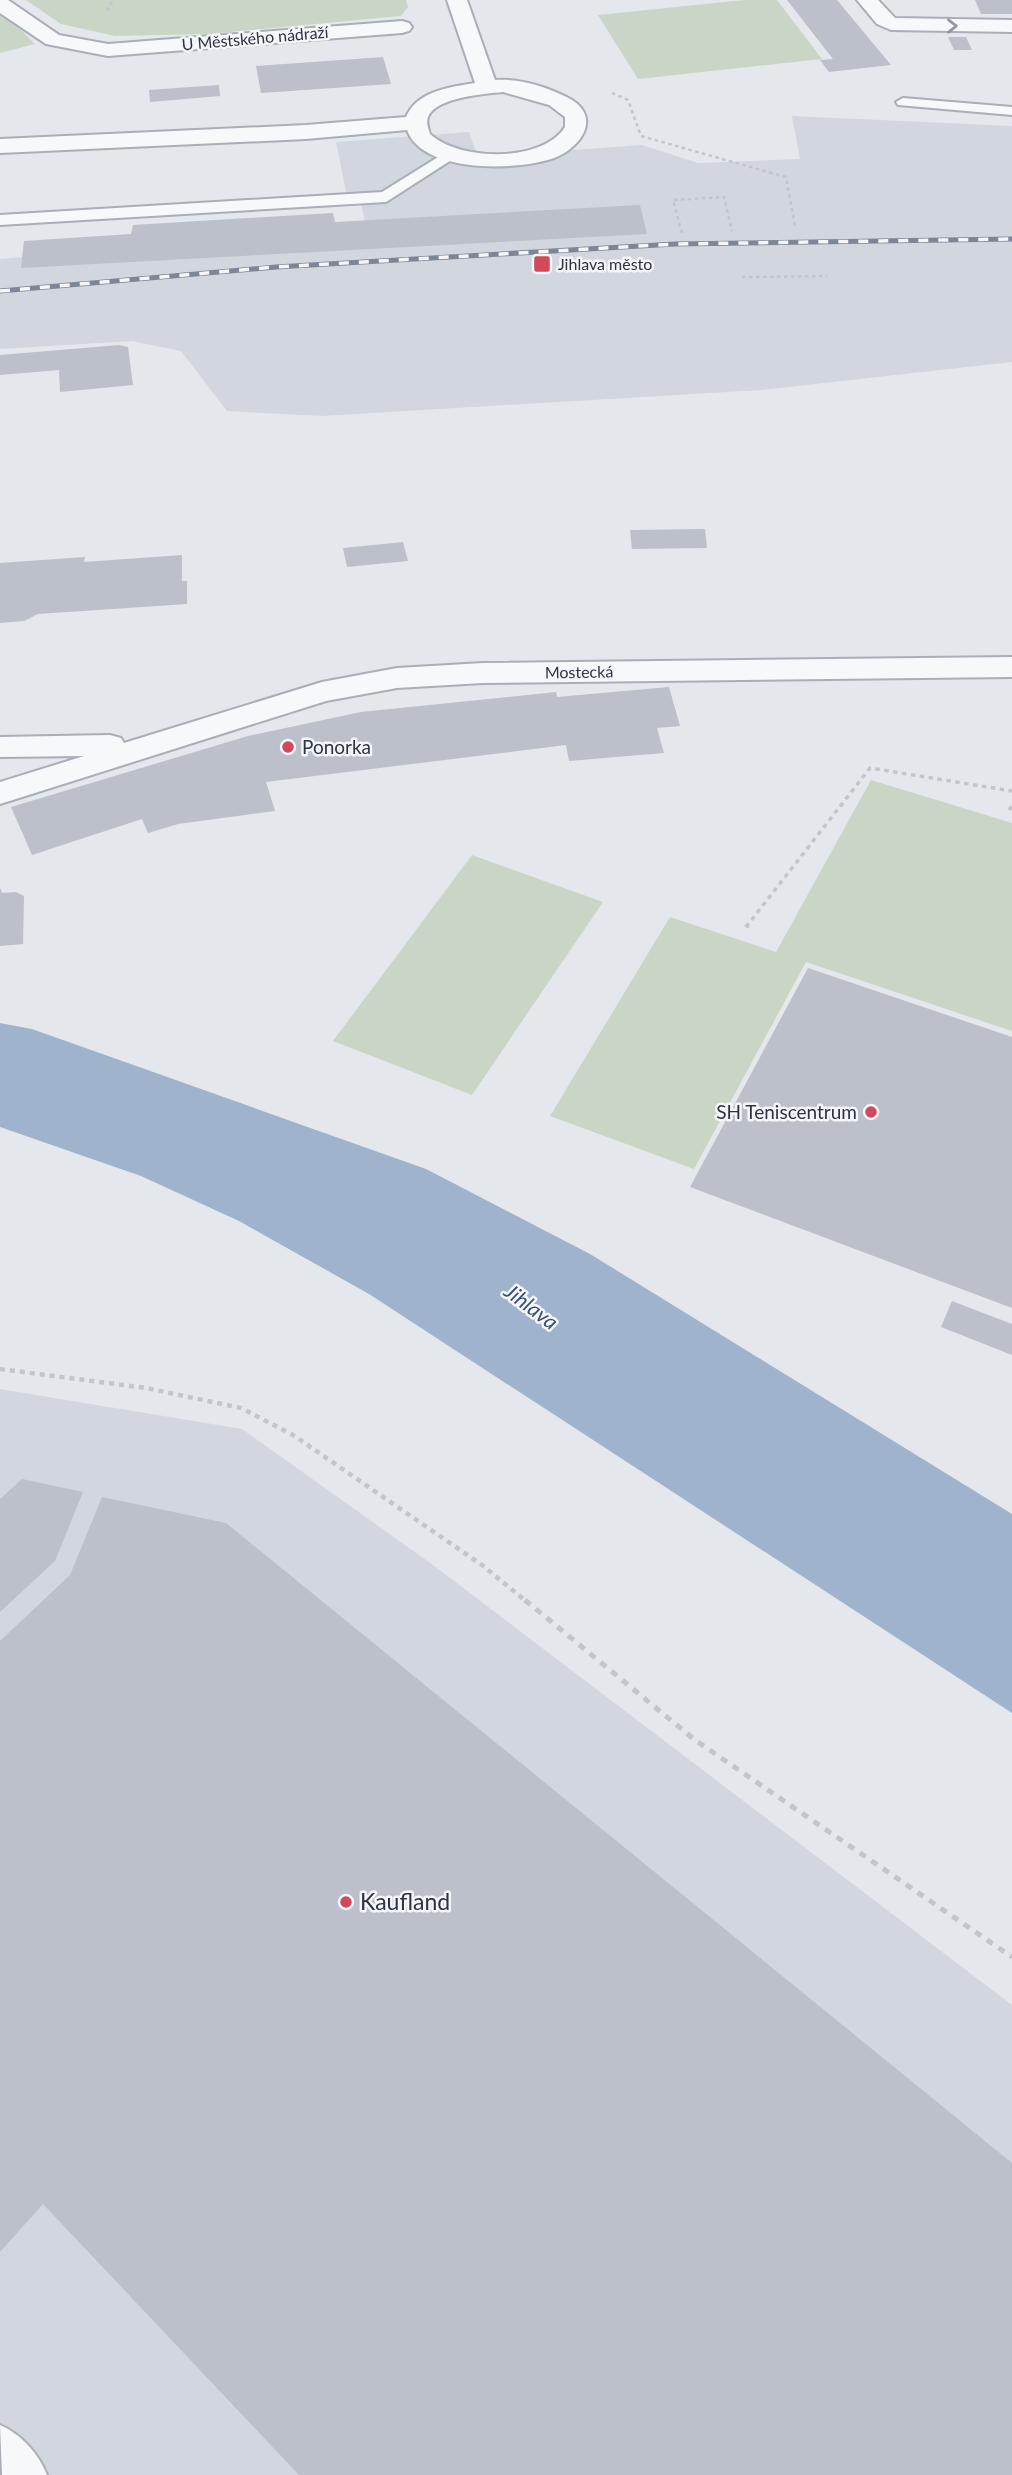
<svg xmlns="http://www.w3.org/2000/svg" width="1012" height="2475" viewBox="0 0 1012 2475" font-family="Lato,sans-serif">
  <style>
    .built { fill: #d2d6de }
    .green { fill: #c9d6c5 }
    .water { fill: #9fb4cc }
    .building { fill: #bbc0ca }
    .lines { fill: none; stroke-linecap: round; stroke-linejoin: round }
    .service-casing { stroke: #a9aeb7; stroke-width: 4 }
    .minor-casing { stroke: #a9aeb7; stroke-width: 4 }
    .path-far3 { stroke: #c2c5cb; stroke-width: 2.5; stroke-dasharray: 3.5 3.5; stroke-linecap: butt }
    .path-far2 { stroke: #c2c5cb; stroke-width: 3.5; stroke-dasharray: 4.5 4.5; stroke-linecap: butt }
    .path-far1 { stroke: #c2c5cb; stroke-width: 4.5; stroke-dasharray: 5 5; stroke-linecap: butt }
    .path { stroke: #c2c5cb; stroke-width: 5; stroke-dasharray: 7 7; stroke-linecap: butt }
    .service { fill: #f7f8fa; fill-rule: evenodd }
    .minor { fill: #f7f8fa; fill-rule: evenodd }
    .rail-casing { stroke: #7d8696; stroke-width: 5 }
    .rail { stroke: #f4f6f9; stroke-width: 3.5; stroke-dasharray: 10; stroke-linecap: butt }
    .oneway { stroke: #9196a0 }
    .poi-dot { fill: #d1495b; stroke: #f4f6f9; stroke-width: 2.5 }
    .labels { text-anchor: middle; stroke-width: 5; stroke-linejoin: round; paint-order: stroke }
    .far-street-label { font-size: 16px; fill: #2b3445; stroke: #f4f6f9 }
    .far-poi-label { font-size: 16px; fill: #2b3445; stroke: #f4f6f9; text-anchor: start }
    .poi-label { font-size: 19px; fill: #2b3445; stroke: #f4f6f9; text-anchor: start }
    .water-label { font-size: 21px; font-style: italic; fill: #34527a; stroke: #f4f6f9 }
    .near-poi-label { font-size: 23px; fill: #2b3445; stroke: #f4f6f9; text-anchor: start }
  </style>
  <rect width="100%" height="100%" fill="#e4e7ec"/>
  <path class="built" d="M792 116 1012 126V362L761 390 322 416 227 411 181 351 132 341 0 349V259L367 230 359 196H347L336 142 469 132 478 157 642 145 698 163 800 159Z
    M0 1389 242 1429 433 1565 1012 2005V2475H0Z"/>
  <path class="green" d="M26 0H406L408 7 401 16 207 34 115 36 61 24Z
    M744 0H777L822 59 638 79 598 15Z
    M0 15 21 30 35 44 0 53Z
    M871 780 1012 823V1031L806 962 694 1169 550 1116 670 917 776 952Z
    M472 855 603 902 472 1095 333 1041Z"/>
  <path class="water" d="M0 1023 32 1029 426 1169 590 1254 1012 1514V1713L369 1294 239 1221 141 1176 0 1127Z"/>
  <path class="building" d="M787 0H837L891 65 829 72 820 60 833 59Z
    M975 0H1012V14H981Z
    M948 37H966L972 50H954Z
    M383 57 391 84 261 93 256 66Z
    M219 85 220 96 150 102 149 90Z
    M640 205 647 234 21 268 24 241 131 234 133 225 333 213 335 222Z
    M119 345 128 347 133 385 60 392 59 370 0 375V355Z
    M705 529 707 548 632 549 630 530Z
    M403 542 408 561 347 567 343 548Z
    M182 555V581H187V604L38 614 24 621 0 623V563L85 557 84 562Z
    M669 687 680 726 657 728 664 753 569 761 566 745 266 782 275 811 178 824 148 833 142 819 32 855 11 807 248 736 361 712 556 692 557 697Z
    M0 888 2 893 16 892 24 896 23 944 0 946Z
    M808 968 1012 1037V1308L690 1187Z
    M952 1301 1012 1324V1355L941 1327Z
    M22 1479 83 1492 55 1561 0 1612V1499Z
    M102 1497 226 1523 1012 2163V2475H299L43 2204 0 2252V1641L70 1575Z"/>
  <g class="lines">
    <g class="service-casing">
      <path id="service" d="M903 98 1012 107V115L898 105 896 102Z
        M451 149 459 154 456 157 386 202 0 225V215L382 192Z
        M0 2425C21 2434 39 2454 47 2475H2Z"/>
    </g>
    <g class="minor-casing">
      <path id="minor" d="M0 0H8L59 35 108 44 402 21 409 23 412 27 409 31 402 33 108 56 46 44 0 13Z
        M447 0H467L495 80C520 78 551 88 572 100 602 119 579 149 554 158 518 171 423 174 407 130L306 139 0 153V139L306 125 406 117C417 91 450 87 475 83ZM503 92 549 105 565 117V127C542 163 459 161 430 134 428 128 426 123 428 117 436 97 485 94 503 92Z
        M857 0H878L895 18 1012 20V32L891 30 877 24Z
        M1012 657V677L483 683 397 688 326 701 0 804V782L84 756 0 757V737L110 735 121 738 124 743 322 682 397 668 483 663Z"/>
    </g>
    <path class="path-far3" d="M107 11 113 0
      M612 93 628 100 641 136 786 177 795 227
      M682 233 673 200 724 197 732 231
      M742 277 827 276"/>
    <path class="path-far2" d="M1009 810 1012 806
      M746 927 870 768 1012 791"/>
    <path class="path-far1" d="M746 927 748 925
      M0 1369 146 1388 241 1408 293 1435 482 1565 527 1602"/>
    <path class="path" d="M525 1600 695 1740 1012 1957"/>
    <use href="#service" class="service"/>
    <use href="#minor" class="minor"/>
    <g class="rail-casing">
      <path id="rail" d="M0 291 276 267 675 244 1012 239"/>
    </g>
    <use href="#rail" class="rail"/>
  </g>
  <defs><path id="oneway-chevron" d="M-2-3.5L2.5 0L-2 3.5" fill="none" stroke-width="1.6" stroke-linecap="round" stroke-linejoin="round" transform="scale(1.75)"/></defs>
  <use class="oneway" href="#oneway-chevron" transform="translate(952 26)"/>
  <g class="poi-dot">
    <rect x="533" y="255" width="18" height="18" rx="3.5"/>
    <circle cx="288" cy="747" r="7"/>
    <circle cx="871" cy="1112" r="7"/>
    <circle cx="346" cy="1902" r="7"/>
  </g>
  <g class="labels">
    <g class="far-street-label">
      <text transform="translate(255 38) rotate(-5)" y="6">U Městského nádraží</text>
      <text transform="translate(579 672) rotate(-1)" y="6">Mostecká</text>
    </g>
    <g class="far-poi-label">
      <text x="558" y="270">Jihlava město</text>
    </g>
    <g class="poi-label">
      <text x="302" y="754">Ponorka</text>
      <text x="857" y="1119" text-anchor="end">SH Teniscentrum</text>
    </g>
    <g class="water-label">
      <text transform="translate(531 1307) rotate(37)" y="7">Jihlava</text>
    </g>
    <g class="near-poi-label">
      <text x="360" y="1910">Kaufland</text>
    </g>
  </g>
</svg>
